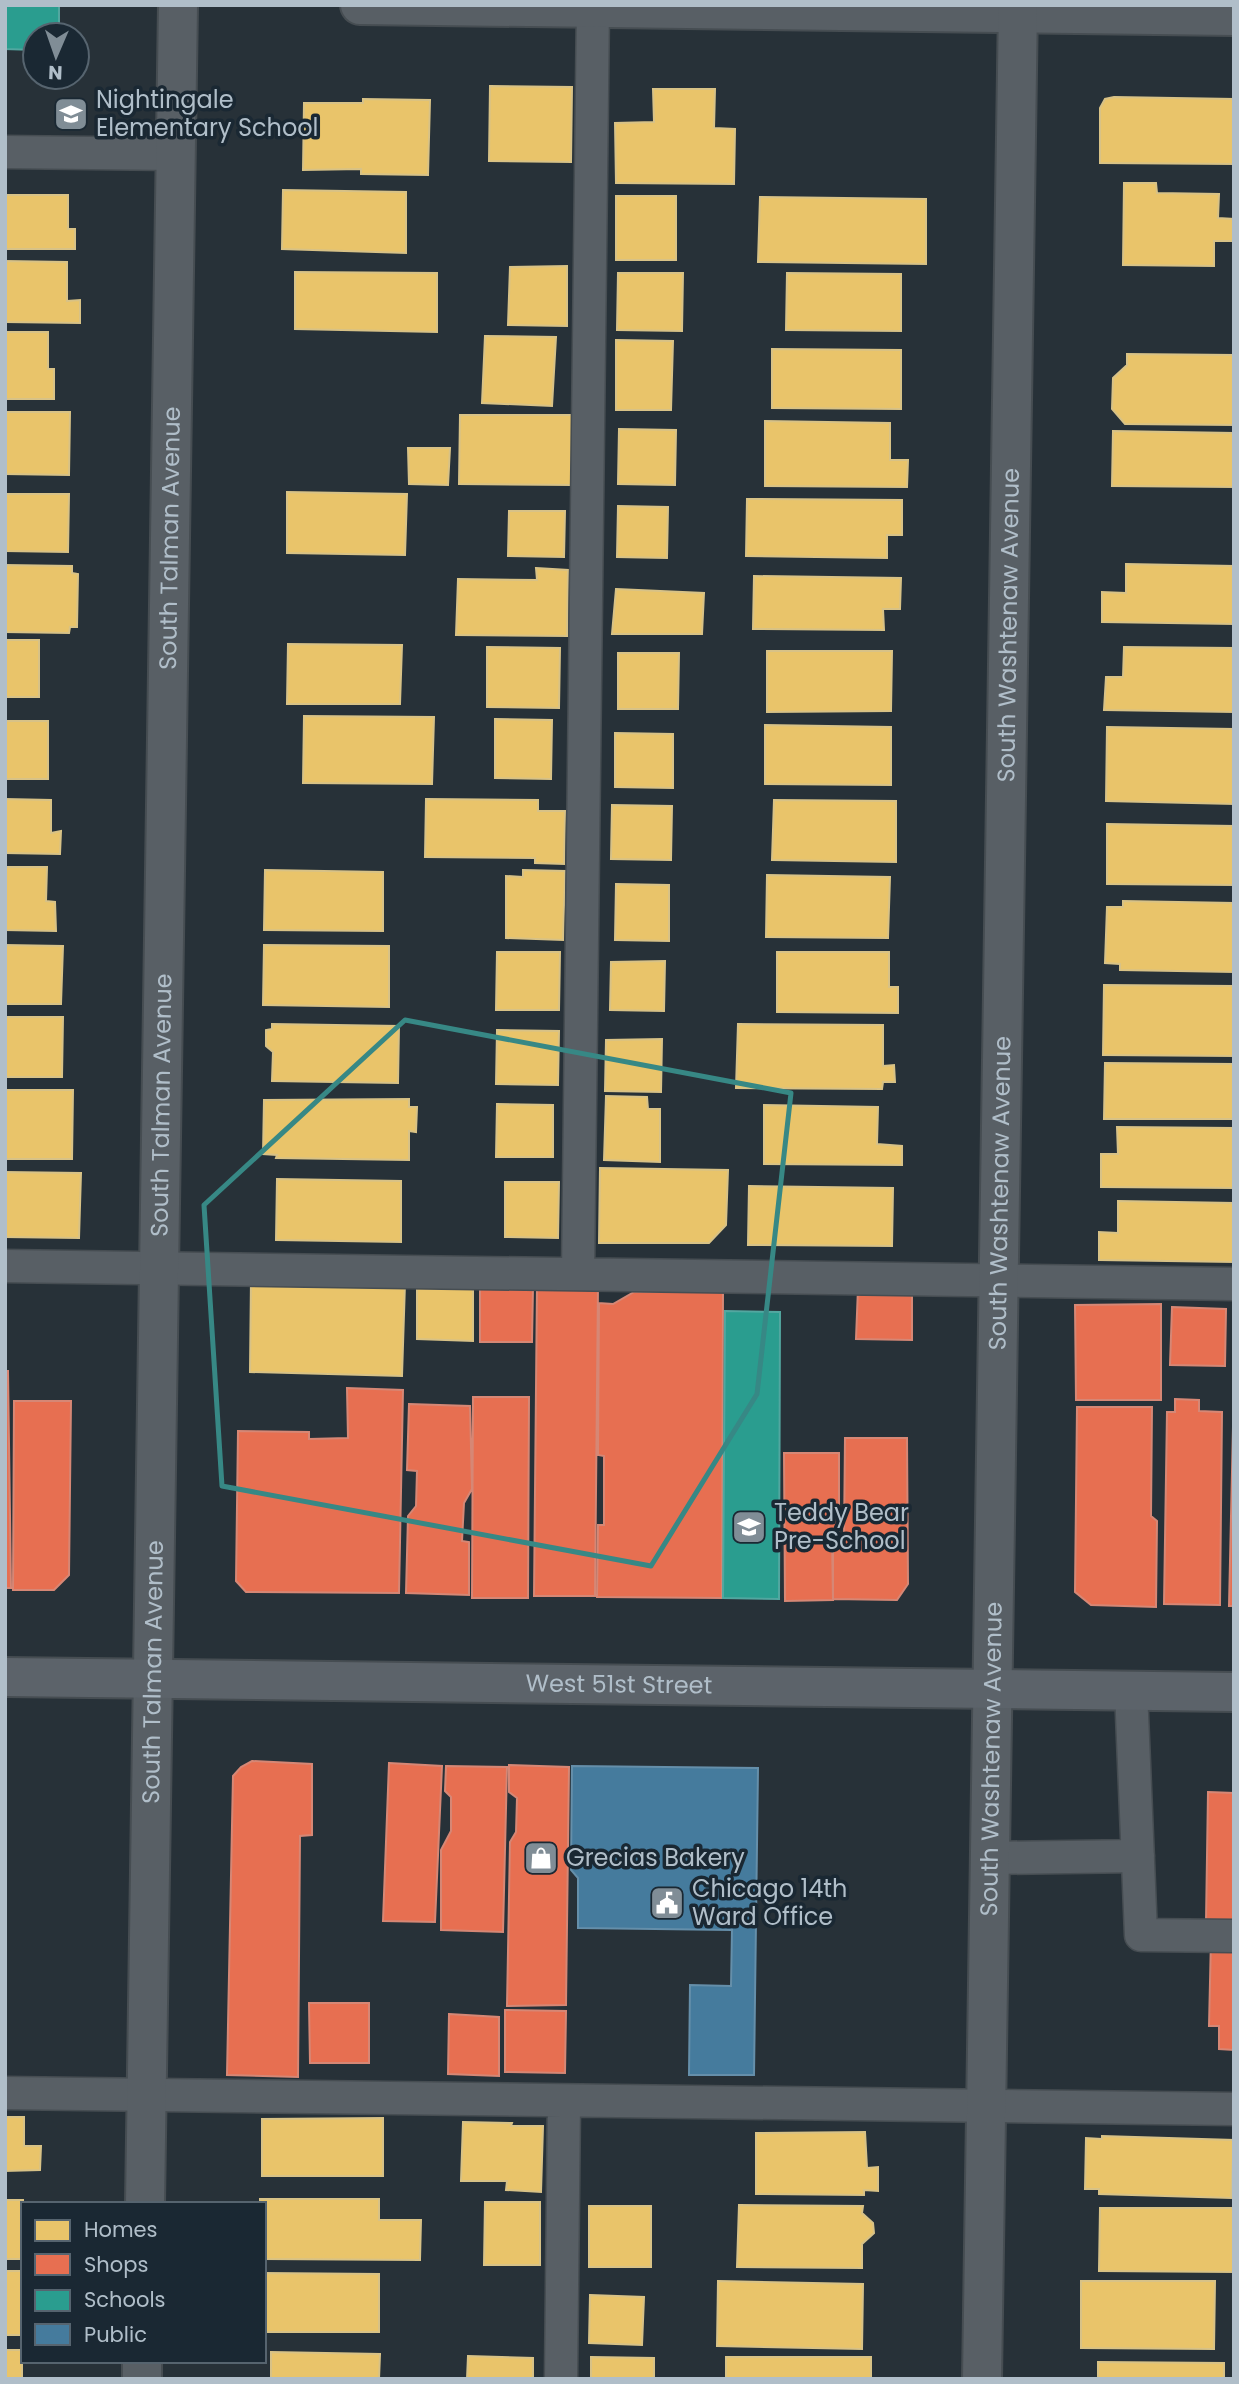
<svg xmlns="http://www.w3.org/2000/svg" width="1239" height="2384" viewBox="0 0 1239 2384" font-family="Poppins,sans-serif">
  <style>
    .homes { fill: #e9c46a; stroke: #d8c286; stroke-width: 2 }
    .shops { fill: #e76f51; stroke: #d68775; stroke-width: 2 }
    .schools { fill: #2a9d8f; stroke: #52a7a0; stroke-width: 2 }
    .public { fill: #457b9d; stroke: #658faa; stroke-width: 2 }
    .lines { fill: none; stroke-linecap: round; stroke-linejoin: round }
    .lane-casing { stroke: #464d52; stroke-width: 35 }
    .street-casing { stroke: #464d52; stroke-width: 42 }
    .secondary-casing { stroke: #464d52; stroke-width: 42 }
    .lane { stroke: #585f65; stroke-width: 32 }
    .street { stroke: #585f65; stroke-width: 38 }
    .secondary { stroke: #5c636a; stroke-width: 38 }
    .marked { fill: none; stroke: #378885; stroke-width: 5; stroke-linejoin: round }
    .labels { text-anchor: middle; stroke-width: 7; stroke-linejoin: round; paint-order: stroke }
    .poi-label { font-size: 24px; fill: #b0bec9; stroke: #1a2833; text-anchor: start }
    .street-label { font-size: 24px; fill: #b0bec9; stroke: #1a2833 }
  </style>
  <rect width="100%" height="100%" fill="#273138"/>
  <path class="homes" d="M490 86 572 87 571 162 489 161Z
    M653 89H715L714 128 735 129 734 184 616 183 615 123 654 122Z
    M1114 97 1234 99V164L1100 163V108L1105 99Z
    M363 99 430 100 428 175 361 174V169L303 170 304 103H363Z
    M1124 183H1156L1157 193 1219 194 1218 218 1234 219V241H1214V266L1123 265Z
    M283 190 406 192V253L282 249Z
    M5 195H68V229H75V249H5Z
    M616 196H676V260H616Z
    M760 197 926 199V264L758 262Z
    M5 261 67 262V301L80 300V323L5 322Z
    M567 266V326L508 325 510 267Z
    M295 272 437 273V332L295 329Z
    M618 273H683L682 331 617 330Z
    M787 273 901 274V331L786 330Z
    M5 332H48V369H54V399H5Z
    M485 336 556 337 552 406 482 403Z
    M616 340 673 341 671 410H616Z
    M772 349 901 350V409L772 408Z
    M1127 354 1234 355V425L1125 424 1112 409 1113 378 1127 365Z
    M5 412H70L69 475 5 474Z
    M460 415H573L572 485 459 484Z
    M765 421 890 423V460H908L907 487 765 486Z
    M619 429 676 430 675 485 618 484Z
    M1113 431 1234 433V487L1112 486Z
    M408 448H450L448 485 409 484Z
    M287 492 407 494 405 555 287 553Z
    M5 494H69L68 552 5 551Z
    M747 499 902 500V535H887V558L746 556Z
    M618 506 668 507 667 558 617 557Z
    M509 511H565L564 557 508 556Z
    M1126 564 1234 566V624L1102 622V592L1126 593Z
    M5 565 72 566V573L78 574 77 627H70L69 633 5 632Z
    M536 568 568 570 567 636 456 635 458 579 537 580Z
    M754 576 901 578 900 609H883L884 630 753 629Z
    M616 589 704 593 702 634H612Z
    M5 640H39V697H5Z
    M288 644 402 645 400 704H287Z
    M487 647 560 648 559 708 487 707Z
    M1124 647 1234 648V712L1104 710 1106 677H1123Z
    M767 651H892L891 711 767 712Z
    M618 653H679L678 709H618Z
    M304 716 434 717 432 784 303 783Z
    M495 719 552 720 551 779 495 778Z
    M5 721H48V779H5Z
    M765 725 891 727V785L765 784Z
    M1107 727 1234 729V804L1106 801Z
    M615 733 673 734V788L615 787Z
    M5 799 51 800V833L61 831 60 854 5 853Z
    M426 799 538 800V811H565L564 864 535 863V858L425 857Z
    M774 800 896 801V862L772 860Z
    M612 805 672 806 671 860 611 859Z
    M1107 824 1234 826V885L1107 884Z
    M5 867H47L46 901 55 902 56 931 5 930Z
    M265 870 383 872V931L264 930Z
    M523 870 565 871 563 940 506 938V876L523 877Z
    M767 875 890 877 888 938 766 937Z
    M616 884 669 885V941L615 940Z
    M1123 901 1234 903V972L1120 970V964L1105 963 1107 907H1123Z
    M5 945 63 946 61 1004H5Z
    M264 945 389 946V1007L263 1005Z
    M497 952H560L559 1010H496Z
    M777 952H889V987H898V1013L777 1012Z
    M665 961 664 1011 610 1010 611 962Z
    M1104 985 1234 986V1056L1103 1055Z
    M5 1017H63L62 1077H5Z
    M272 1024 399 1026 398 1083 272 1081 273 1052 266 1046V1030L272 1029Z
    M738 1024 883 1025V1066L894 1065 895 1082H883L882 1089 736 1088Z
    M497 1030 559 1031 558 1085 496 1084Z
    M662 1039 661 1092 605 1091 606 1040Z
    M1105 1063 1234 1064V1119H1104Z
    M5 1090H73L72 1159H5Z
    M606 1096 647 1097 648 1109H660V1162L604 1160Z
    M409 1099V1107H417L416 1132 409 1131V1160L276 1158 277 1155 263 1154 264 1100Z
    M497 1104 553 1105V1157H496Z
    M764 1105 878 1107 877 1144 902 1146V1165L764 1164Z
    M1117 1127 1234 1128V1188L1101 1187V1154H1118Z
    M600 1168 728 1170 726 1225 709 1243H599Z
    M5 1172 81 1173 79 1238 5 1237Z
    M277 1179 401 1181V1242L276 1240Z
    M505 1182H559L558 1238 505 1237Z
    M749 1186 893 1188 892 1246 748 1245Z
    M1118 1201 1234 1203V1262L1099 1260V1232L1118 1233Z
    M251 1279 405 1283 402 1376 250 1372Z
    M417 1286 473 1287V1341L417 1339Z
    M5 2117H24V2146H41L40 2170 5 2171Z
    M383 2118V2176H262V2119Z
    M463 2122 512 2123 511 2126H543L541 2192 506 2190 507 2181H461Z
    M865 2132 867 2168 878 2167V2191L864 2190V2195L756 2194V2133Z
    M1102 2136 1234 2140 1231 2198 1099 2194V2189H1085L1086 2138 1102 2139Z
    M260 2199H379V2220H421L420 2260 264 2259V2204H260Z
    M5 2200H23V2259H5Z
    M485 2202H540V2265H484Z
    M739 2205 863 2206 862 2213 873 2223 874 2233 862 2244V2268L737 2267Z
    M589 2206H651V2267H589Z
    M1100 2208H1234V2272L1099 2271Z
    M5 2271H23V2335H5Z
    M264 2273 379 2274V2332H264Z
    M718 2281 863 2284 862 2349 717 2346Z
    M1081 2281H1215L1214 2349 1081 2348Z
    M590 2295 644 2297 642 2345 589 2343Z
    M5 2350H22V2379H5Z
    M271 2352 380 2354 379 2379H271Z
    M468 2356 533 2358V2379H467Z
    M591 2357 654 2358V2379H591Z
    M726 2357H871V2379H726Z
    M1098 2362 1224 2363V2379H1098Z"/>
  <path class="shops" d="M537 1285H598L595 1596H534Z
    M480 1287H533L532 1342H480Z
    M858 1288 912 1289V1340L856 1339Z
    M634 1292H723L722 1598 597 1597 598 1525H604V1456L598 1455 599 1303 613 1304Z
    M1161 1304V1400H1076L1075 1305Z
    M1172 1307 1226 1309 1225 1366 1170 1365Z
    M5 1371H8L11 1588H5Z
    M1234 1382V1606H1229Z
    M347 1388 403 1390 399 1593 246 1592 236 1581 238 1431 309 1432V1439L348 1438Z
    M473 1397H529L528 1598H472Z
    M1175 1399 1199 1400V1411L1222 1412 1220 1605 1164 1604 1167 1412H1175Z
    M14 1401H71L69 1575 54 1590H13Z
    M409 1404 470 1406 472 1489 464 1503 462 1541 469 1542V1595L406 1593 408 1516 416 1506 417 1471 407 1470Z
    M1077 1407H1152L1151 1516 1157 1521 1156 1607 1091 1605 1075 1592Z
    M845 1438H907L908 1584 897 1600 833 1599V1539H844Z
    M784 1453H839V1538H832L833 1600 785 1601Z
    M252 1761 312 1764V1835L300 1836 298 2077 227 2075 233 1776 241 1767Z
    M389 1763 442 1766 435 1922 383 1921Z
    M509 1765 569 1767 566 2005 507 2006 510 1842 516 1832 517 1798 509 1792Z
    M446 1766 507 1767 503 1932 441 1930V1850L451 1831V1797L445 1791Z
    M1208 1792 1234 1793V1921H1206Z
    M1211 1938H1234V2050L1219 2049V2026H1209Z
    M309 2003H369V2063H310Z
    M505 2010 566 2011 565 2073 505 2072Z
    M449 2014 499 2017V2076L448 2074Z"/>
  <path class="schools" d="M5 5H59V35H35V50L5 49Z
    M725 1311 780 1312 779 1599 723 1598Z"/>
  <path class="public" d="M572 1766 758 1768 754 2075H689L690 1985 731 1986 732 1930 578 1928V1878L571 1870Z"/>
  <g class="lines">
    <g class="lane-casing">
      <path id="lane" d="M5 152 175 154
        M5 1266 1234 1284
        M578 1274 593 5
        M1131 1690 1141 1935 1234 1936
        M990 1858 1138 1856
        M5 2093 1234 2109
        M561 2379 564 2101"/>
    </g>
    <g class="street-casing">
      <g id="street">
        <path d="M360 5 1234 16"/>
        <path id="s1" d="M145 2204 178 5"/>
        <path d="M142 2379V2361"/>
        <path id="s2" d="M982 2379 1018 5"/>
      </g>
    </g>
    <g class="secondary-casing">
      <g id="secondary">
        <path id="s3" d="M5 1677 1234 1692"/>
      </g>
    </g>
    <use href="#lane" class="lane"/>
    <use href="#street" class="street"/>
    <use href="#secondary" class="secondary"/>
  </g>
  <path class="marked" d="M405 1020 791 1093 757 1394 651 1566 222 1486 204 1205Z"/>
  <defs>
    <g id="school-square" transform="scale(1.75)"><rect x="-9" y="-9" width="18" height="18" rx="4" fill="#808d96" stroke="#1a2833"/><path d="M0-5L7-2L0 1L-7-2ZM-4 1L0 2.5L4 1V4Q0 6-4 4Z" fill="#fff"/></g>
    <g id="shop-square" transform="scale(1.75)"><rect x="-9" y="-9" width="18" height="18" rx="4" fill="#808d96" stroke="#1a2833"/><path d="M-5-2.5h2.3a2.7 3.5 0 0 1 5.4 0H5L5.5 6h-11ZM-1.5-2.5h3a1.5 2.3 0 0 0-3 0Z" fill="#fff"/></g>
    <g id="civic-square" transform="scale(1.75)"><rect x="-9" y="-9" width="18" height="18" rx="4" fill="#808d96" stroke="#1a2833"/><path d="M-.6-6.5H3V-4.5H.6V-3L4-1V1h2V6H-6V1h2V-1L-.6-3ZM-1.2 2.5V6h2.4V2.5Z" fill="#fff"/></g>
  </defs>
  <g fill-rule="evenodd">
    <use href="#school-square" x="71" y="114"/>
    <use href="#school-square" x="749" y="1527"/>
    <use href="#shop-square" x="541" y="1858"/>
    <use href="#civic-square" x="667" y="1903"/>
  </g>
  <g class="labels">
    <g class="poi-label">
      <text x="96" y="108">Nightingale<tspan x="96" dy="28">Elementary School</tspan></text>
      <text x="774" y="1521">Teddy Bear<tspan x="774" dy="28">Pre-School</tspan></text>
      <text x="566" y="1866">Grecias Bakery</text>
      <text x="692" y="1897">Chicago 14th<tspan x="692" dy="28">Ward Office</tspan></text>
    </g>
    <g class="street-label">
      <text dy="8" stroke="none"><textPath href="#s1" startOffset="1666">South Talman Avenue</textPath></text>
      <text dy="8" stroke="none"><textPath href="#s2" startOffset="1754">South Washtenaw Avenue</textPath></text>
      <text dy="8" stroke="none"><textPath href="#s1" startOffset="1099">South Talman Avenue</textPath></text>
      <text dy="8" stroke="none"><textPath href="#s2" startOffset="1186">South Washtenaw Avenue</textPath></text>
      <text dy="8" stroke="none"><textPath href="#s1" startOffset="532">South Talman Avenue</textPath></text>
      <text dy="8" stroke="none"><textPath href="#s3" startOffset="614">West 51st Street</textPath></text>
      <text dy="8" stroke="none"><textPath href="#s2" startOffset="620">South Washtenaw Avenue</textPath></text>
    </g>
  </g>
  <rect width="1239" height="2384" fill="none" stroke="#b0bec9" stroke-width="14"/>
  <rect x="21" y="2202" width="245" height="161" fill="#1a2833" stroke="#56646f" stroke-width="2"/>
  <rect x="35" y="2220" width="35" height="21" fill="#e9c46a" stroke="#56646f" stroke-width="2"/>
  <text x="84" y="2237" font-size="21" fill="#b0bec9">Homes</text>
  <rect x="35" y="2254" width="35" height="21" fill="#e76f51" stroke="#56646f" stroke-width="2"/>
  <text x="84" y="2272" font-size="21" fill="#b0bec9">Shops</text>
  <rect x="35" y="2290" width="35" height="21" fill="#2a9d8f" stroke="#56646f" stroke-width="2"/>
  <text x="84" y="2307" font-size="21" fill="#b0bec9">Schools</text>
  <rect x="35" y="2324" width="35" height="21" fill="#457b9d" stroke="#56646f" stroke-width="2"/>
  <text x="84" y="2342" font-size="21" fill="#b0bec9">Public</text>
  <g transform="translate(56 56) rotate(182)"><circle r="33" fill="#1a2833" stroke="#56646f" stroke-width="2"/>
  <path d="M0-5L12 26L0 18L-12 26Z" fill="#808d96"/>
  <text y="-10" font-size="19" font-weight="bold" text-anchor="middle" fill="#b0bec9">N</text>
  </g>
</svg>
